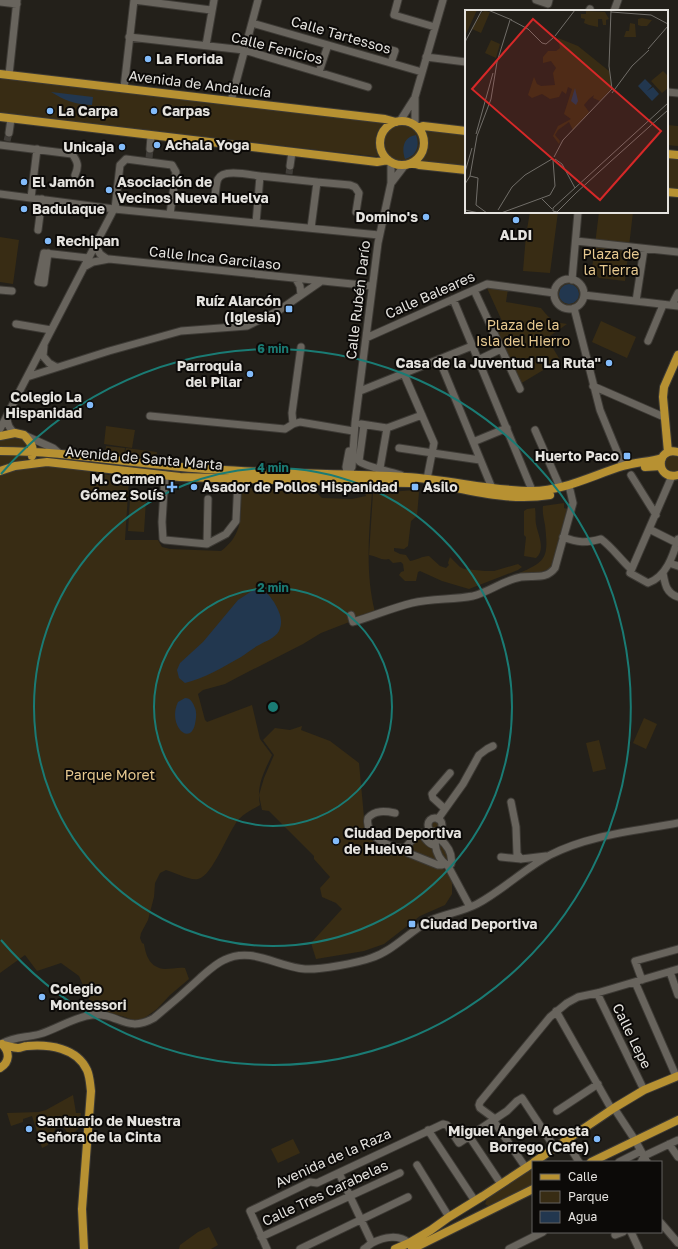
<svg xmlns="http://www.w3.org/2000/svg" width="678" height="1249" viewBox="0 0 678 1249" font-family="'Golos Text',sans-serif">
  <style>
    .green { fill: #382c14 }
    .water { fill: #22374f }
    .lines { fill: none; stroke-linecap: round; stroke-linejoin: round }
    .minor-tunnel { stroke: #403d38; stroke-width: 7; stroke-dasharray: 7 3.5; stroke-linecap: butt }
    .minor-casing { stroke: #3d3a35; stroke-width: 9 }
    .major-casing { stroke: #3d3a35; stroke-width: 10 }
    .minor { stroke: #68645d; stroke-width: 7 }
    .major { stroke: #b79132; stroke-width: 8 }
    .ring { fill: none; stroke: #1a7b74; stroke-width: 2 }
    .poi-dot { fill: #83bcfb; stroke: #0c0a08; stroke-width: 1.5 }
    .labels { text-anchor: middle; stroke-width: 4; stroke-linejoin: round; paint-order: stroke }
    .street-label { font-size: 14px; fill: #e5e3df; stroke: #0c0a08 }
    .poi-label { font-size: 14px; font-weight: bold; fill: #e5e3df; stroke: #0c0a08; text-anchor: start }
    .park-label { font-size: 14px; fill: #e7c990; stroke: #0c0a08 }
    .inset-road { fill: none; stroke: #716e69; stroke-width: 1 }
    .view { fill: #d62828; fill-opacity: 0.15; stroke: #d62828; stroke-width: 2 }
    .inset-edge { fill: none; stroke: #e5e3df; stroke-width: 2 }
    .centre { fill: #1a7b74; stroke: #0c0a08; stroke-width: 2 }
    .ring-label { font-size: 12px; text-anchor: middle; font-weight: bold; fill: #1a7b74; stroke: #0c0a08; stroke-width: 4; stroke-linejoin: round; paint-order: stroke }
  </style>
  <rect width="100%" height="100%" fill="#23201a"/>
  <path class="green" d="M0 77 387 122 376 134V145L381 157 0 114Z
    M667 125 678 126V146L667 145Z
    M384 143a18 18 0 1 1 36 0a18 18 0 1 1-36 0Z
    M424 128 466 133V167L420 163C430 151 429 142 424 128Z
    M667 156 678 157V189L667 188Z
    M530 212H558L550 273 523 271 526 235Z
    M599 212H633L625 281 599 278 592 269Z
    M0 237 19 240 13 284 0 282Z
    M555 294a14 14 0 1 1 28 0a14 14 0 1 1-28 0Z
    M490 287 508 289 506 302 541 308C550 319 552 322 567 324L547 338 560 360 520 384 493 326 502 321 487 288Z
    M601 321 636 337 627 358 592 342Z
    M106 426 135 430 132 448 104 444Z
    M15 436 22 438 29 449H0V439Z
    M106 446 125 448 124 456 105 453Z
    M126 448 157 452 156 459 125 455Z
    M0 454 29 455 25 461 0 467Z
    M671 455 678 456V471L672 472 666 467C664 462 666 458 671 455Z
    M45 465 63 466 129 479 125 540H158L162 547 170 549 221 551C244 534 241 514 241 488L297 490 316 492 322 498 352 499 366 496 365 493 372 492C369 532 365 573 375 612L321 633 303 644 240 676 225 684 203 690 198 694 205 720 207 722 252 705 260 739 272 755C264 772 256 786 260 805 253 809 245 813 239 819 228 831 213 876 198 879 190 881 174 872 166 870L160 873 155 883 154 897 148 920 141 933 140 938 142 943 144 944C146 956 150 968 165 969 172 969 178 967 185 968L189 979 170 995 157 1009 143 1019 136 1021 122 1016 102 1012 92 1006 79 976 61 963 37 971 25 955 0 973V476L14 471Z
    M416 490 419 492 417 516 411 521 408 546 404 549 394 548V551L400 554 406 555 410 561C417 560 422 556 429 556L440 566 446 568 449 565 448 563 450 557 460 567 464 569 485 571H494L518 564 522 567 518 570 469 589 442 581 420 571 418 572 416 581H405L399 575 401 572 404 571 403 564 401 562 393 563 389 559C382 561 376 556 369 555L373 493Z
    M130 499 146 500 144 532 128 531Z
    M564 503V508L567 509 551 568 541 572 514 576 515 575C546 561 549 560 545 525 544 519 542 512 543 506Z
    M535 508C536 513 535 518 536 524 538 535 546 549 536 558L524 556 526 537 524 535V511L527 509Z
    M644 718 657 724 646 749 633 743Z
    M302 726 301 730 330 741 359 763 365 828 370 838 375 843 392 851 445 870 452 881V894L445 905 420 916 384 944 364 951 316 959 311 943 342 909 336 903 322 897 320 888 330 877 314 859V856L269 811 262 810 259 795 264 778 274 755 263 740 275 728 290 730Z
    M599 740 606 769 593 772 586 743Z
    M429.5 826a5.5 5.5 0 1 1 11 0a5.5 5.5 0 1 1-11 0Z
    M420 836 434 849 439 862 411 851 409 849 417 837Z
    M438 842H441L450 860 447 862 440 854Z
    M73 1095 76 1113H81C79 1126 82 1131 68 1134L65 1129 60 1126H57L50 1139 48 1145 42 1148 32 1116 23 1119V1122L11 1126 7 1113 39 1112 46 1110Z
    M293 1139 300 1153 278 1163 271 1149Z
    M533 1167V1186L490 1207 485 1204 488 1197Z
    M209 1227 218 1245 211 1249H179L180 1245 198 1232Z"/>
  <path class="water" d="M51 92 93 97 92 105C76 105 64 100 51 92Z
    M416 135C420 145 417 156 405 159 401 147 404 137 416 135Z
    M559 294a10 10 0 1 1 20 0a10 10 0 1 1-20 0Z
    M255 589C265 588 269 595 274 602 279 611 284 620 279 631 275 638 266 641 259 645 253 648 247 653 241 657 225 666 203 679 185 683L179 678 177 670 180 663 203 642 238 600Z
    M185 698C191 698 193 703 195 708 197 713 196 719 195 724 190 747 167 725 178 702Z"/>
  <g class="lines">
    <path class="minor-tunnel" d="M7 141 9 133
      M149 158 150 149
      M289 174 290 166"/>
    <g class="minor-casing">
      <path id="minor" d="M134 0 211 10
        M398 0 394 15 435 27
        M536 0 548 4 549 0
        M0 2 17 4
        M589 11 590 9
        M614 11 618 0
        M252 23 422 72
        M129 37 244 50 368 87
        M206 45 214 0
        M376 46 395 51 391 63
        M426 57 466 62
        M319 72 328 45
        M9 75 17 0
        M124 88 134 0
        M667 92 678 93
        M231 101 258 0
        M400 121 414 99
        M415 125V97L443 0
        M9 133 11 119
        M0 145 72 154C78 162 79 166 75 175
        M150 149 151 136
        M290 166 292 152
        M317 182 350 185 355 187 359 193 356 212
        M392 182 405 165
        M0 194 114 209 379 235
        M215 195C216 190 216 183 218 179 223 168 251 175 260 176
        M31 198 37 149
        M115 209 120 165 126 159 172 165 176 172 170 214
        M256 223 260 176 317 182 311 228
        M38 230 42 199
        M576 241 678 252
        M95 245 100 254 107 259
        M48 253 44 283 38 282 44 253 88 258
        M84 267 93 262 109 259 372 286
        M296 279 300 286 301 295
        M554 294a15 15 0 1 1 30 0a15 15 0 1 1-30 0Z
        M572 280 578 212
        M0 290 12 291
        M474 290 520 389
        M584 295 678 306
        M453 299 534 495
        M636 301 644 249
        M672 305 678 293
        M574 308 600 410 623 466
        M16 324 51 330
        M366 338 487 284 554 293
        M648 341 663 305
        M44 346 43 356 49 363 56 367
        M439 359 492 488
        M478 360 501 349
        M404 374 434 443 427 479
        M27 377 109 351 181 331 247 326 278 311 320 282
        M593 386 664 417
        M360 391 472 346
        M150 416 285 429 293 424 300 422 353 431
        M7 417C7 424 9 429 15 433
        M293 424 292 413 301 347
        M361 424 387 428 422 415
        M364 425 359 461C363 466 392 472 401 475
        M0 429 114 209
        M535 430 560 487
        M24 435 53 448 60 454
        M473 442 507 428
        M399 448 480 460
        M380 468 387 428
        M165 475 162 522 163 539 165 540 207 544 226 534 236 521 238 479
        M631 475 656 515
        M348 476 346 467 349 451
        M672 476 630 573 648 583C666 577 673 556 678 539
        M345 479 352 467 355 423 378 243 391 183V162
        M649 529 677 543
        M563 537C578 543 586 543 601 539 613 548 620 559 631 569
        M207 544 208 499
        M669 563 678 566
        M663 573C665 584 666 593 678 597
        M351 615 353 622C373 616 392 608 412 603 432 598 453 600 473 596 489 592 504 580 521 577 534 575 546 580 555 568L573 503 570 490
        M511 802 516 827 517 854 521 859
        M444 808 433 798 432 794 450 773
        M395 813C385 811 375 810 368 818 364 835 391 850 405 848L418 833H421C425 838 429 845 435 845
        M428 825a7 7 0 1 1 14 0a7 7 0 1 1-14 0Z
        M438 819 463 784 479 755 487 749 493 746
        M438 839 435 843C436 852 440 861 448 866L470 907
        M438 839H440C448 846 453 854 451 864L448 866
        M405 848 408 853 438 865H442L444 863
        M501 857 521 859 546 856
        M670 972 678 995
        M642 980 635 961 678 949
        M635 982 676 1076
        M597 993 644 1090
        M556 1011 612 1110
        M1 1044C15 1036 26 1038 40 1034 57 1029 74 1017 92 1015 118 1012 126 1034 154 1018 170 1005 185 992 200 978 207 972 215 964 224 960 252 946 277 967 305 969 320 970 357 963 371 958 393 951 409 932 429 921 444 914 462 912 477 904 503 890 524 869 550 855 589 835 635 831 678 823
        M614 1108 635 1140 647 1162
        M557 1111 598 1084
        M495 1119 480 1108 479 1105 480 1102 550 1017 567 1003 578 997 597 993 678 969
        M493 1120 526 1168
        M428 1130 475 1201
        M469 1136 501 1184
        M566 1141 579 1162
        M669 1144 678 1157
        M619 1162 641 1151
        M641 1162 644 1156 678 1140
        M417 1165 449 1217
        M339 1173 372 1243
        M661 1223 678 1243
        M631 1232 639 1249
        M615 1235 623 1232
        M261 1237 400 1173
        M267 1249 250 1211 310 1182 317 1183 334 1175 443 1124 447 1125 459 1143 507 1111 517 1101 522 1098 555 1148
        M300 1249 408 1197
        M364 1249C367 1247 369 1245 372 1243 384 1237 399 1234 409 1243
        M509 1249 543 1232"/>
    </g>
    <g class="major-casing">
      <path id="major" d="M0 74 385 119 396 122
        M0 117 377 162 388 160
        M380 143a22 22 0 1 1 44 0a22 22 0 1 1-44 0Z
        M418 128 423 126 466 131
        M667 154 678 155
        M412 163 419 165 466 170
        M667 192 678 193
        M0 436 15 433 24 435C30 442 35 447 32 456
        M0 451C61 451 120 462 181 467 256 474 331 473 406 477 448 479 490 491 532 491 564 491 593 475 623 466 636 462 649 462 662 458
        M668 452 663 397 664 387 678 355
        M678 452C655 446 655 481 678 475
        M645 467 661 466
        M0 471 15 466 47 462 180 477 343 482 411 483
        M446 486C481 493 514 501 550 495
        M3 1045C8 1046 14 1048 18 1048 21 1048 24 1046 27 1046 49 1044 77 1048 87 1070 90 1077 90 1084 91 1091L82 1209 84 1249
        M0 1068C10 1062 10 1052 2 1044
        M534 1162 614 1108 644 1090 678 1076
        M591 1162 678 1120
        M395 1249 409 1243 431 1230 449 1217 483 1196 533 1163
        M412 1249 533 1189"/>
    </g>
    <use href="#minor" class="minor"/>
    <use href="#major" class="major"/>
  </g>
  <g class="ring">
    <circle cx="273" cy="707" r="119"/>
    <circle cx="273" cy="707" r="239"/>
    <path d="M1 474A358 358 0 1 1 1 940"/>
  </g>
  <g class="poi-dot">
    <circle cx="148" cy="59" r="4"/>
    <circle cx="50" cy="111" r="4"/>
    <circle cx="154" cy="111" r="4"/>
    <circle cx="157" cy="145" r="4"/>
    <circle cx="122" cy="147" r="4"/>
    <circle cx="24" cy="182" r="4"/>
    <circle cx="109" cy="190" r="4"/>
    <circle cx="24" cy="209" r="4"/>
    <circle cx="426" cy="217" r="4"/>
    <circle cx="516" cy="220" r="4"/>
    <circle cx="48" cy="241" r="4"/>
    <rect x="285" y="305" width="8" height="8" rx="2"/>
    <circle cx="609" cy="363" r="4"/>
    <circle cx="250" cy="374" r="4"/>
    <circle cx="90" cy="405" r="4"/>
    <rect x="623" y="452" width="8" height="8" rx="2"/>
    <path d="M170 481h4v4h4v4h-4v4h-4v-4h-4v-4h4z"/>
    <circle cx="194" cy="487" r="4"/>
    <rect x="411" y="483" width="8" height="8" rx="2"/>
    <circle cx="336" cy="841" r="4"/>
    <rect x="408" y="920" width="8" height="8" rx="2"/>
    <circle cx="42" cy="997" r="4"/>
    <circle cx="29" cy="1129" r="4"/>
    <circle cx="597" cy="1139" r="4"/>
  </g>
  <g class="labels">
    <g class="street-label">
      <text transform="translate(341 35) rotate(16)" y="5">Calle Tartessos</text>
      <text transform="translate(277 48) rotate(14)" y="5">Calle Fenicios</text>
      <text transform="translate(200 84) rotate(7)" y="5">Avenida de Andalucía</text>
      <text transform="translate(215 258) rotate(6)" y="5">Calle Inca Garcilaso</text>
      <text transform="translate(430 295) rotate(-24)" y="5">Calle Baleares</text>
      <text transform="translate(358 300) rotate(-83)" y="5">Calle Rubén Darío</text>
      <text transform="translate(144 458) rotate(5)" y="5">Avenida de Santa Marta</text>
      <text transform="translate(632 1036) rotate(64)" y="5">Calle Lepe</text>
      <text transform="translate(333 1158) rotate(-24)" y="5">Avenida de la Raza</text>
      <text transform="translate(325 1193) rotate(-25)" y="5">Calle Tres Carabelas</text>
    </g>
    <g class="poi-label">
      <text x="156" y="64">La Florida</text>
      <text x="58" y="116">La Carpa</text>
      <text x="162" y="116">Carpas</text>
      <text x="165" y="150">Achala Yoga</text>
      <text x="114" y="152" text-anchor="end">Unicaja</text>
      <text x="32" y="187">El Jamón</text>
      <text x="117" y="187">Asociación de<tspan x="117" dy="16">Vecinos Nueva Huelva</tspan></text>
      <text x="32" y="214">Badulaque</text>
      <text x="418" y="222" text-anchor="end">Domino's</text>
      <text x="516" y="240" text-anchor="middle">ALDI</text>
      <text x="56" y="246">Rechipan</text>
      <text x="281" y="306" text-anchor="end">Ruíz Alarcón<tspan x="281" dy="16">(Iglesia)</tspan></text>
      <text x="601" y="368" text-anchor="end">Casa de la Juventud "La Ruta"</text>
      <text x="242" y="371" text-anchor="end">Parroquia<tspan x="242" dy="16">del Pilar</tspan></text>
      <text x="82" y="402" text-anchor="end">Colegio La<tspan x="82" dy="16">Hispanidad</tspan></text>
      <text x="619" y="461" text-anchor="end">Huerto Paco</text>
      <text x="164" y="484" text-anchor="end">M. Carmen<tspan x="164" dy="16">Gómez Solís</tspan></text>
      <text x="202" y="492">Asador de Pollos Hispanidad</text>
      <text x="423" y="492">Asilo</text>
      <text x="344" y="838">Ciudad Deportiva<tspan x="344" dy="16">de Huelva</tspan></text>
      <text x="420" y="929">Ciudad Deportiva</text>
      <text x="50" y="994">Colegio<tspan x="50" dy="16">Montessori</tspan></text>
      <text x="37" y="1126">Santuario de Nuestra<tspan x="37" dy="16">Señora de la Cinta</tspan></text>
      <text x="589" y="1136" text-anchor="end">Miguel Angel Acosta<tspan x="589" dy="16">Borrego (Cafe)</tspan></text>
    </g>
    <g class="park-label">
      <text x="611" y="259">Plaza de<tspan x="611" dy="16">la Tierra</tspan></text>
      <text x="523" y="330">Plaza de la<tspan x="523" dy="16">Isla del Hierro</tspan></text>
      <text x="110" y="780">Parque Moret</text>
    </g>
  </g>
  <g transform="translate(465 10)">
    <rect width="203" height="203" fill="#23201a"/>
    <path d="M0 0H12L0 26ZM20 1 25 2 16 23 7 19 17 2ZM121 1 140 2 144 9 141 10V15H138L137 9H133V17L124 15 119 13 120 9 116 8V4H121ZM177 8 186 10H187L182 16H176L173 15V9ZM165 13 170 14 171 27H159L161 21H164ZM93 28 113 36 144 61 147 78 135 91 128 88 129 85 124 89 119 95 124 102 108 120 104 112 93 120 90 125 95 131 94 134 88 126 93 116 106 109 99 104 107 79 103 77 101 84 97 81 94 87 85 89 77 84 67 88 63 85 69 67 72 74 76 76 90 75 88 63 91 58 86 51 78 53V47L83 41H91L95 38ZM26 30 35 34 31 48 20 43ZM198 61 202 65 203 78 197 83 186 71Z" fill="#382c14"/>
    <path d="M180 69 187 76 182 81 188 77 194 84 187 91 173 76ZM110 78 113 91 111 95 106 91Z" fill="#22374f"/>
    <path class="inset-road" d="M23 0 47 10M146 2 186 5 203 14M46 10 63 19 77 33 81 34 88 28M90 26 110 0M0 32 17 0M183 39 203 16M147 83 167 56 184 40M11 124 28 63M145 146 203 93M89 147 98 130 147 79 144 56 146 0M90 149 97 154 110 178M145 152 203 100M0 162 7 138M5 166 13 168 11 195 22 203M0 174 5 166 12 126 26 89 32 52 45 10M111 177 88 198V201L92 202 111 183M111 177 145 146M111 183 145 152M77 189 87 199M0 200 14 203M33 200 47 177 60 165 87 149M36 203 85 185 90 176 88 150"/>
    <path class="view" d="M68 9 196 121 135 190 7 79Z"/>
    <rect width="203" height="203" class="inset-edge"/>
  </g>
  <circle cx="273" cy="707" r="6" class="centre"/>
  <g class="ring-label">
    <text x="273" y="353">6 min</text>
    <text x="273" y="472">4 min</text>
    <text x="273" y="592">2 min</text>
  </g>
  <rect x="532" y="1161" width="130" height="72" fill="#0c0a08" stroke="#63615e"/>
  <rect x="540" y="1174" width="20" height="6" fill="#b79132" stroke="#63615e"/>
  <text x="568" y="1181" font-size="12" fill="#e5e3df">Calle</text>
  <rect x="540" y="1191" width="20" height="12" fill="#382c14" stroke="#63615e"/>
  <text x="568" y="1201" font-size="12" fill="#e5e3df">Parque</text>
  <rect x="540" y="1211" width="20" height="12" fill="#22374f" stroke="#63615e"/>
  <text x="568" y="1221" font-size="12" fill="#e5e3df">Agua</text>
</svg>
